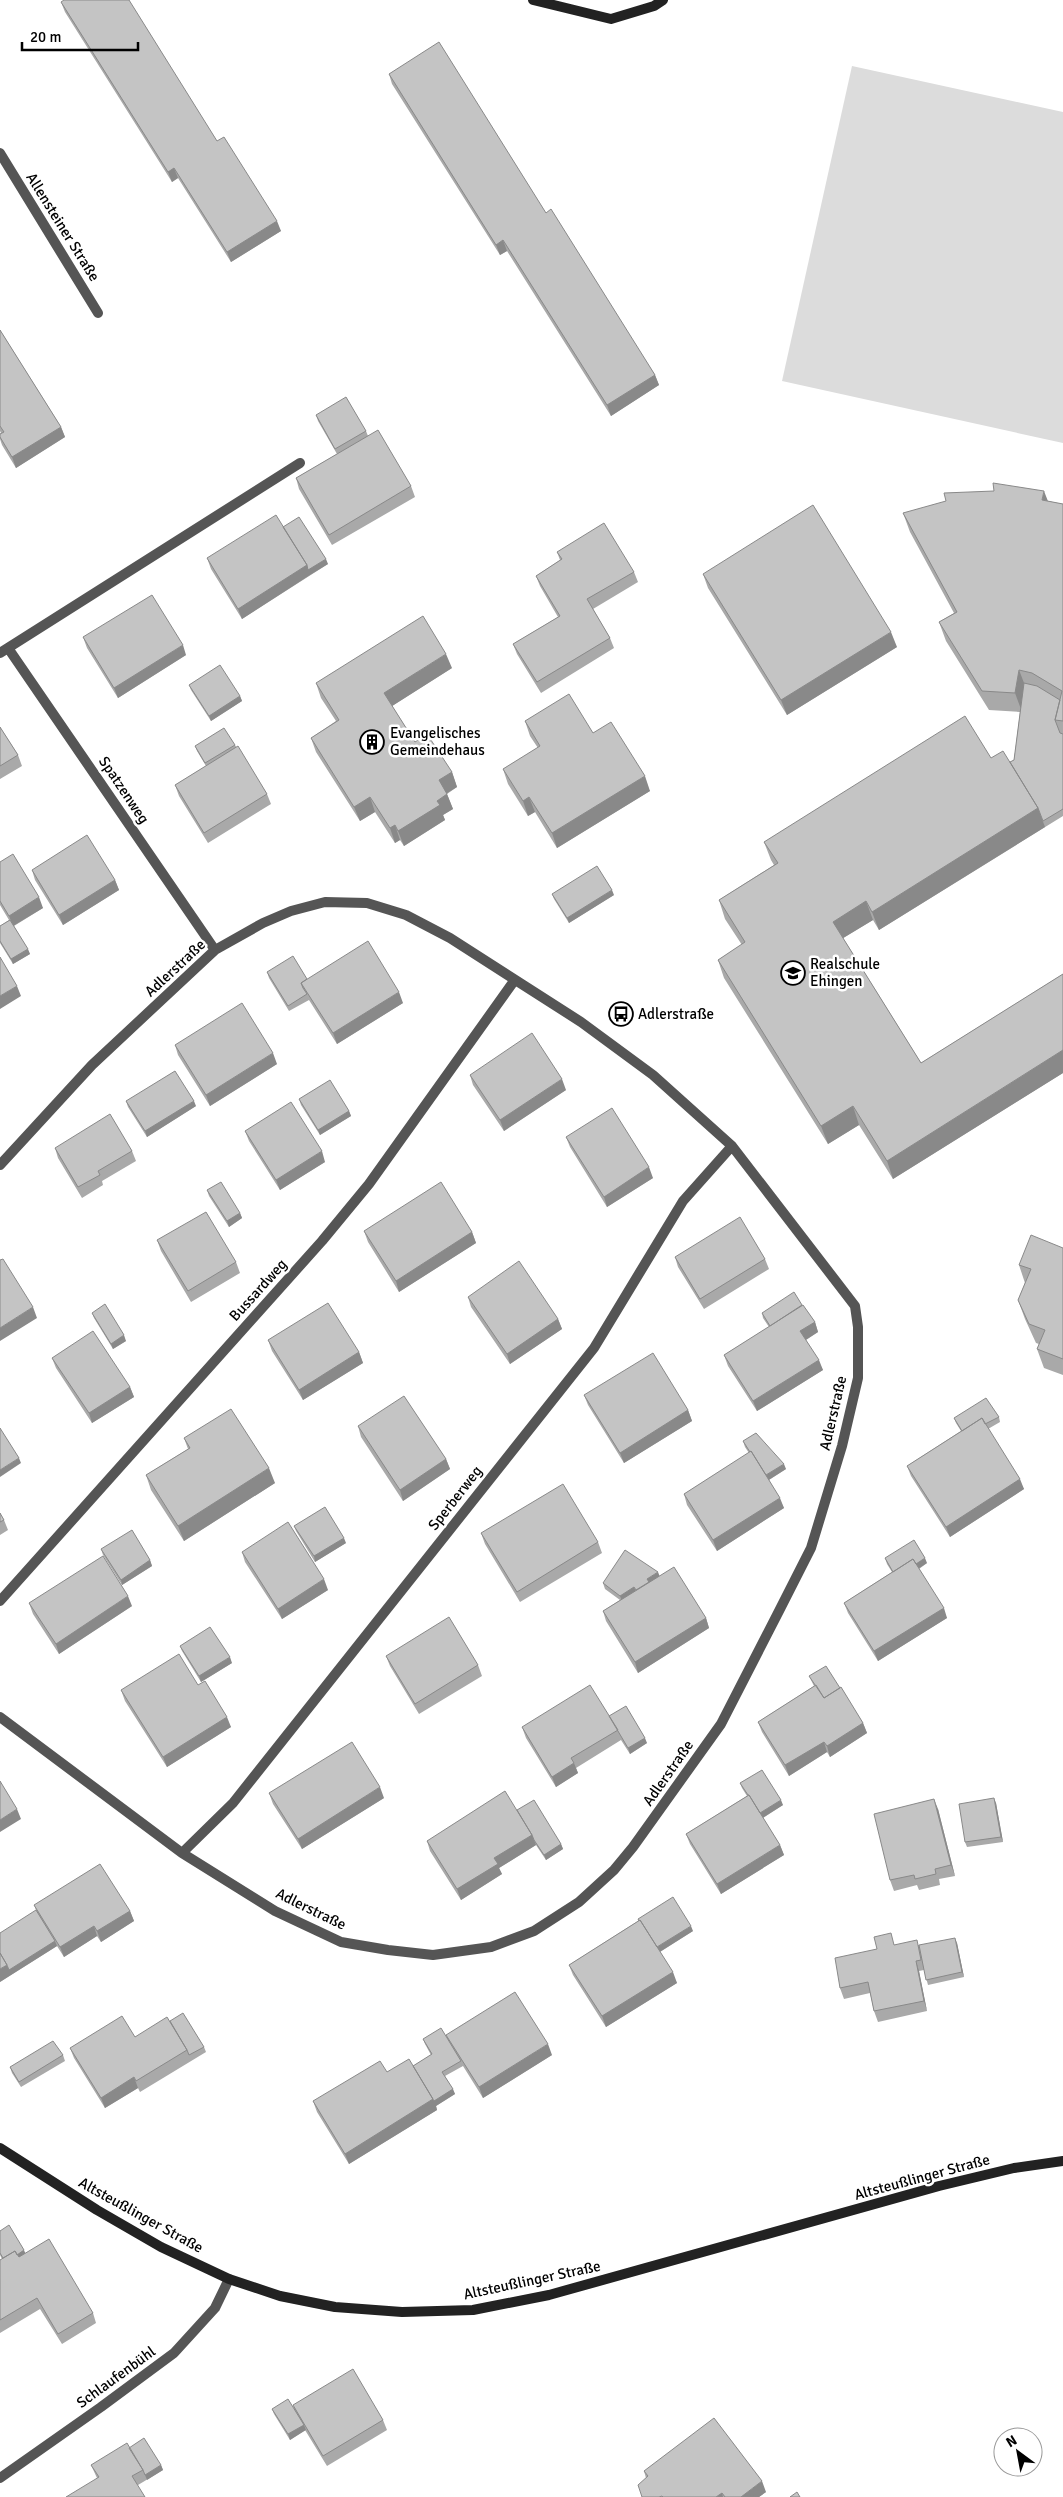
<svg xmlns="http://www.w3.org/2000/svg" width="1063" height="2497" viewBox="0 0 1063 2497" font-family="Signika,sans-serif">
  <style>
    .green { fill: #dcdcdc }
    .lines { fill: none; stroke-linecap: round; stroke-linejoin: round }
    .street { stroke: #555; stroke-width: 10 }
    .secondary { stroke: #222; stroke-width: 10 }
    .wall { fill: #a9a9a9 }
    .shaded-wall { fill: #898989 }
    .building { fill: #c4c4c4; stroke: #898989 }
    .labels { text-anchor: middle; stroke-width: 5; stroke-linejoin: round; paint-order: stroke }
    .street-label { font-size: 15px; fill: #000; stroke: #fff }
    .poi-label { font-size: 15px; fill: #000; stroke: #fff; text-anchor: start }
  </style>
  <rect width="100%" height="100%" fill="#fff"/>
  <path class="green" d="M852 66 1063 112V443L782 381Z"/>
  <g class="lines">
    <path class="street" d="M0 153 98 313
      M8 648 215 950
      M0 653 300 463
      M0 1165 92 1065 215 950 263 923 291 911 325 902 367 903 406 915 450 938 581 1022 653 1075 732 1146 855 1306 858 1327V1378L842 1446 811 1548 779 1611 721 1724 633 1847 614 1870 579 1902 534 1931 491 1947 433 1955 388 1950 341 1942 275 1911 182 1853 0 1717
      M0 1601 322 1241 369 1184 514 981
      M182 1853 233 1803 594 1348 683 1201 732 1146
      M0 2478 101 2407 174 2353 215 2308 229 2279"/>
    <path class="secondary" d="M533 0 611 19 654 6 663 0
      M0 2148 97 2210 161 2247 229 2279 280 2296 335 2307 402 2312 473 2310 549 2295 939 2186 1014 2168 1063 2161"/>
  </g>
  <path class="wall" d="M61 2 217 141 281 231 231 262 178 178 172 182 65 12Z
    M389 74 546 213 655 375 659 385 611 416 507 251 500 255 392 84Z
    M0 330 61 427 65 437 16 468 2 445 0 439V434L1 433 0 431Z
    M316 415 366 431 368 436 411 486 415 497 332 545 299 489 296 478 337 454 318 421Z
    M1048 501 1063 504V816L879 930 873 920 843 938 921 1063 1063 974V1073L893 1179 859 1125 828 1144 724 978 718 960 742 945 725 919 719 900 774 865 771 860 764 842 991 758 1010 762 1014 760 1020 712 989 710 946 641 939 622 954 613 910 532 903 513Z
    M283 527 328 564 242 619 211 569 207 558Z
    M557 552 634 572 638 582 593 609 610 638 614 648 541 693 517 654 513 644 558 617 540 586 536 576 560 560Z
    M703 574 897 647 787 715 708 588Z
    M83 637 186 655 118 698 87 648Z
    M452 668 392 706 415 742 452 772 457 787 447 794 453 809 443 815 445 820 404 846 400 840 395 843 375 812 360 821 316 752 311 738 336 721 321 698 316 683Z
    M189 685 240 696 242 701 211 721 191 690Z
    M525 721 593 733 650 791 557 848 535 812 528 816 508 784 503 769 538 748 530 736Z
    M0 727 18 755 22 766 0 779Z
    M235 745 267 794 271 804 208 843 179 796 175 785 206 766 197 751 195 746Z
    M0 862 43 908 14 926 30 954 13 964 0 943V926L9 920 0 905Z
    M32 870 115 880 119 890 63 925 35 880Z
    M552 894 614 895 569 923 554 899Z
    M267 972 307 979 403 1003 337 1044 309 1000 289 1011 269 978Z
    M175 1045 277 1064 210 1106 178 1055Z
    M470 1075 566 1090 504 1131 473 1085Z
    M299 1099 349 1111 351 1116 320 1135 301 1105Z
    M126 1101 196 1106 147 1137 128 1107Z
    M245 1131 325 1162 280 1190 249 1141Z
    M566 1137 653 1178 607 1207 570 1147Z
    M55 1148 132 1151 136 1161 102 1181 103 1185 82 1198 58 1158Z
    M207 1190 240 1213 242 1218 229 1227 209 1196Z
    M364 1231 472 1232 476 1243 399 1292 368 1242Z
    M157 1240 236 1262 240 1273 191 1302 161 1251Z
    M1063 1248V1375L1044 1368 1037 1349 1039 1344 1036 1343 1025 1319 1018 1300 1025 1283 1019 1265Z
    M675 1257 765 1259 769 1269 704 1309 678 1267Z
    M468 1297 558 1319 562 1329 510 1364 471 1307Z
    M802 1305 815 1322 818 1332 806 1340 823 1370 757 1411 728 1366 724 1355 769 1327 763 1318 762 1313Z
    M92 1313 126 1341 113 1349 94 1318Z
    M268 1340 359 1352 363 1363 303 1400 272 1351Z
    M52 1358 130 1387 134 1397 92 1423 56 1368Z
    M584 1395 688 1410 692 1421 624 1463 588 1405Z
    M999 1417 1000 1422 988 1429 1024 1489 950 1537 911 1476 907 1466 961 1431 956 1423 954 1418Z
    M358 1426 446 1459 450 1469 403 1501 361 1437Z
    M184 1438 275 1483 184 1541 151 1490 146 1475 188 1449Z
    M743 1441 786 1469 769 1480 784 1508 717 1551 687 1505 684 1494 749 1453 745 1447Z
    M0 1513 4 1520 8 1530 0 1535Z
    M294 1526 346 1543 315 1562 296 1531Z
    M481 1533 598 1542 602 1553 520 1602 485 1544Z
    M101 1549 150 1560 152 1566 122 1585 103 1555Z
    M242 1552 328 1590 282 1619 245 1562Z
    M885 1558 927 1563 919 1569 947 1618 878 1661 848 1613 844 1603 892 1572 887 1564Z
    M659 1576 706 1618 709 1628 638 1673 606 1621 603 1611 620 1600 605 1589 603 1583Z
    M29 1603 132 1606 59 1654 33 1614Z
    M180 1646 232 1663 201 1682 182 1651Z
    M386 1656 478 1665 482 1676 419 1714 390 1666Z
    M809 1676 840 1688 863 1723 867 1733 830 1757 827 1752 789 1776 762 1732 758 1722 814 1686Z
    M198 1685 231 1727 167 1767 125 1701 121 1690Z
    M609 1716 647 1743 630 1754 621 1740 576 1768 578 1773 556 1787 526 1738 522 1727Z
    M740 1783 783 1805 763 1818 780 1845 784 1855 721 1894 690 1844 686 1834 747 1796 742 1788Z
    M269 1793 384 1798 302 1849 273 1804Z
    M996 1803 1003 1842 967 1847 965 1842Z
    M938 1809 955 1876 939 1879 940 1885 919 1890 917 1885 894 1891 890 1880Z
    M517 1810 561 1844 563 1849 546 1860 536 1845 499 1868 502 1874 461 1900 430 1851 427 1841Z
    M34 1905 130 1911 134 1921 101 1942 97 1936 64 1957 57 1946 0 1982 36 1910Z
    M638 1919 693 1931 660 1952 677 1983 606 2027 573 1975 569 1965 638 1921Z
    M957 1943 964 1977 928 1985 924 1970 919 1971 927 2011 878 2022 874 2011 870 1993 844 1999 840 1988 877 1949 895 1945H919Z
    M170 2021 204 2047 206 2052 140 2092 138 2088 105 2108 74 2058 70 2048 135 2037Z
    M446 2035 552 2055 483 2098 463 2066 445 2076 455 2094 436 2106 437 2110 349 2164 317 2112 313 2101 387 2072 413 2066 431 2055 425 2044 423 2039 448 2040Z
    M63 2055 65 2061 21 2087 12 2073 10 2067Z
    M0 2231 93 2313 96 2323 62 2344 40 2309 0 2333V2260L2 2259 0 2255Z
    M293 2405 383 2420 387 2430 327 2466 305 2430 290 2440 274 2414 272 2409H294Z
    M129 2448 161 2465 163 2470 138 2485 97 2478 91 2465Z
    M644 2471 766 2492 759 2497H642L646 2478Z"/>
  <path class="shaded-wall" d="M174 168 178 178 172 182 168 172Z
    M277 221 281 231 231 262 227 252Z
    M503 240 507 251 500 255 496 245Z
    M655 375 659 385 611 416 607 405Z
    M61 427 65 437 16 468 12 457Z
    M1044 491 1051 509 1042 500Z
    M326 559 328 564 310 575 308 570Z
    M307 565 310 575 242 619 238 609Z
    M891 632 897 647 787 715 781 700Z
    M183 645 186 655 118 698 114 688Z
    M446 654 452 668 389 708 384 693Z
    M1019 670 1026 688 1022 712 1015 693Z
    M240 696 242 701 211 721 209 716Z
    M452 772 457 787 444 795 439 780Z
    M645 776 650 791 557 848 552 833Z
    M447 794 453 809 443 815 445 820 404 846 398 831 437 801Z
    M370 797 375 812 360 821 354 807Z
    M529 797 535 812 528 816 523 801Z
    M1038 808 1045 827 879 930 872 912Z
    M395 825 400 840 395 843 390 828Z
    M115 880 119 890 63 925 59 915Z
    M612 890 614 895 569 923 567 918Z
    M39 897 43 908 13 926 9 916Z
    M866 901 873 920 840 940 833 922Z
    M28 949 30 954 13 964 11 959Z
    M17 986 21 996 0 1009V996Z
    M399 992 403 1003 337 1044 333 1033Z
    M1063 1050V1073L893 1179 887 1161Z
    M273 1053 277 1064 210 1106 206 1095Z
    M562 1079 566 1090 504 1131 500 1120Z
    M194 1101 196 1106 147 1137 145 1131Z
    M853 1106 859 1125 828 1144 821 1126Z
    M349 1111 351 1116 320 1135 318 1130Z
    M322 1151 325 1162 280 1190 276 1180Z
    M649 1167 653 1178 607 1207 604 1197Z
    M240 1213 242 1218 229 1227 227 1221Z
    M472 1232 476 1243 399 1292 396 1281Z
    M33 1307 37 1318 0 1341V1328Z
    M558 1319 562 1329 510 1364 507 1354Z
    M815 1322 818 1332 804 1341 800 1331Z
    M124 1335 126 1341 113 1349 111 1344Z
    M359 1352 363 1363 303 1400 299 1390Z
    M819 1360 823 1370 757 1411 753 1401Z
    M130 1387 134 1397 92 1423 89 1413Z
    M688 1410 692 1421 624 1463 620 1453Z
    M19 1458 21 1463 0 1477V1470Z
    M446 1459 450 1469 403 1501 400 1490Z
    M784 1464 786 1469 767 1481 765 1476Z
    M269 1468 275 1483 184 1541 178 1526Z
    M1020 1479 1024 1489 950 1537 946 1527Z
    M780 1498 784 1508 717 1551 713 1540Z
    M344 1538 346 1543 315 1562 314 1556Z
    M925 1558 927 1563 898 1582 896 1576Z
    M150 1560 152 1566 122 1585 121 1580Z
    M658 1572 660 1577 649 1585 647 1579Z
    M324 1579 328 1590 282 1619 278 1609Z
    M634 1587 636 1592 622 1601 620 1596Z
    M128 1596 132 1606 59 1654 56 1644Z
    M944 1608 947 1618 878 1661 874 1651Z
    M706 1618 709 1628 638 1673 635 1662Z
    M230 1657 232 1663 201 1682 199 1676Z
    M227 1717 231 1727 167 1767 163 1757Z
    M863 1723 867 1733 830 1757 827 1746Z
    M645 1738 647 1743 630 1754 628 1748Z
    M824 1742 827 1752 789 1776 785 1765Z
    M574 1763 578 1773 556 1787 552 1777Z
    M380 1787 384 1798 302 1849 298 1839Z
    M994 1798 996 1803 1003 1842 1001 1837Z
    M934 1799 938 1809 955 1876 951 1865Z
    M781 1800 783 1805 761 1819 759 1814Z
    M17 1809 21 1819 0 1832V1820Z
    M532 1835 536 1845 499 1868 502 1874 461 1900 457 1889 494 1858Z
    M561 1844 563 1849 546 1860 544 1855Z
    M780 1845 784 1855 721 1894 717 1884Z
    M130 1911 134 1921 101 1942 97 1931Z
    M94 1926 97 1936 64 1957 60 1947Z
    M691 1926 693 1931 658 1953 656 1948Z
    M955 1938 957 1943 964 1977 962 1972Z
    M55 1941 57 1946 11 1975 9 1970Z
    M916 1961 919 1971 927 2011 924 2001Z
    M7 1965 11 1975 0 1982V1969Z
    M673 1972 677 1983 606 2027 602 2016Z
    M548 2044 552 2055 483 2098 479 2087Z
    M134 2077 138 2088 105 2108 101 2098Z
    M453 2089 455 2094 436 2106 437 2110 349 2164 345 2154 433 2099Z
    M24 2250 26 2255 5 2262Z
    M304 2425 306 2430 290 2440 288 2434Z
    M161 2465 163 2470 147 2480 145 2475Z
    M762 2481 766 2492 759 2497H741Z
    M722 2493 723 2497H716Z"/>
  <path class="building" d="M64 0H129L217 141 224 137 277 221 227 252 174 168 168 172 61 2Z
    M439 42 546 213 551 209 655 375 607 405 503 240 496 245 389 74Z
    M0 330 61 427 12 457 0 437V434L4 432 0 426Z
    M346 397 366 431 335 449 316 415Z
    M378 430 411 486 329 535 296 478Z
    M993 483 1044 491 1042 500 1063 504V721L1055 720 1062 691 1032 673 1019 670 1015 693 982 691 939 622 957 612 903 513 946 501 944 493 994 491Z
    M813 505 891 632 781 700 703 574Z
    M276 515 307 565 238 609 207 558Z
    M299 517 326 559 308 570 307 565 283 527Z
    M604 523 634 572 587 599 610 638 537 682 513 644 560 616 536 576 562 559 557 552Z
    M152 595 183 645 114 688 83 637Z
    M423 616 446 654 384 693 415 742 427 734 452 772 439 780 447 794 437 801 440 805 398 831 395 825 390 828 370 797 354 807 311 738 339 720 316 683Z
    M220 665 240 696 209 716 189 685Z
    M1024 683 1037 686 1060 700 1055 720 1060 733 1063 734V809L1043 821 1038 808 1010 762 1014 760Z
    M569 694 593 733 611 722 645 776 552 833 529 797 523 801 503 769 540 746 525 721Z
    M965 716 991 758 1003 751 1038 808 872 912 866 901 833 922 921 1063 1063 974V1050L887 1161 853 1106 821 1126 718 960 745 942 719 900 778 863 764 842Z
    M0 727 18 755 0 766Z
    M224 728 235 745 205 763 195 746Z
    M238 746 267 794 204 833 175 785Z
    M87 835 115 880 59 915 32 870Z
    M13 854 39 897 9 916 0 901V862Z
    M597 866 612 890 567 918 552 894Z
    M10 920 28 949 11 959 0 941V926Z
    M368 941 399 992 333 1033 301 983Z
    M293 956 307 979 301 983 303 988 307 994 288 1006 267 972Z
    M0 957 17 986 0 996Z
    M242 1003 273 1053 206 1095 175 1045Z
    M532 1033 562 1079 500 1120 470 1075Z
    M175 1071 194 1101 145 1131 126 1101Z
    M330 1080 349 1111 318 1130 299 1099Z
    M291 1102 322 1151 276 1180 245 1131Z
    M612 1108 649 1167 604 1197 566 1137Z
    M110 1114 132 1151 98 1171 100 1175 78 1187 55 1148Z
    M221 1182 240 1213 227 1221 207 1190Z
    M441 1182 472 1232 396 1281 364 1231Z
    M206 1212 236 1262 188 1291 157 1240Z
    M740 1217 765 1259 700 1299 675 1257Z
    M1031 1235 1063 1248V1359L1037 1349 1045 1330 1029 1324 1018 1300 1031 1269 1019 1265Z
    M3 1259 33 1307 0 1328V1260Z
    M519 1261 558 1319 507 1354 468 1297Z
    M794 1292 802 1305 770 1326 762 1313Z
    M328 1303 359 1352 299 1390 268 1340Z
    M105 1304 124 1335 111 1344 92 1313Z
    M803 1305 815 1322 800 1331 819 1360 753 1401 724 1355Z
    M93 1331 130 1387 89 1413 52 1358Z
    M653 1353 688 1410 620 1453 584 1395Z
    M404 1396 446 1459 400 1490 358 1426Z
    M986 1398 999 1417 985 1424 982 1418 962 1431 954 1418Z
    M231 1409 269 1468 178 1526 146 1475 190 1448 184 1438Z
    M982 1418 1020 1479 946 1527 907 1466Z
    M0 1428 19 1458 0 1470Z
    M756 1433 784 1464 766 1475 751 1451 750 1452 743 1441Z
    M751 1451 780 1498 713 1540 684 1494Z
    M563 1484 598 1542 517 1592 481 1533Z
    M325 1507 344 1538 314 1556 294 1526Z
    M0 1513 4 1520 0 1522Z
    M288 1522 324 1579 278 1609 242 1552Z
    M132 1530 150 1560 121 1580 101 1549Z
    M914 1540 925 1558 916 1564 913 1559 893 1572 885 1558Z
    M625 1550 658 1572 647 1579 649 1582 636 1590 634 1587 620 1596 603 1583Z
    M103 1556 128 1596 56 1644 29 1603Z
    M913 1559 944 1608 874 1651 844 1603Z
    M674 1567 706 1618 635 1662 603 1611Z
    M449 1617 478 1665 415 1704 386 1656Z
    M210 1627 230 1657 199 1676 180 1646Z
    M179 1654 198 1685 205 1681 227 1717 163 1757 121 1690Z
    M826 1666 840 1688 824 1698 809 1676Z
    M590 1685 618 1730 571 1758 574 1763 552 1777 522 1727Z
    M816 1685 824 1698 841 1687 863 1723 827 1746 824 1742 785 1765 758 1722Z
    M626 1706 645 1738 628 1748 609 1716Z
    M352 1742 380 1787 298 1839 269 1793Z
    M762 1770 781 1800 760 1813 749 1795H748L740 1783Z
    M0 1781 17 1809 0 1820Z
    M505 1791 532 1835 494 1858 498 1864 457 1889 427 1841Z
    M749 1795 780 1845 717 1884 686 1834Z
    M994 1798 1001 1837 965 1842 959 1804Z
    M934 1799 951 1865 935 1869 936 1874 915 1879 914 1875 890 1880 874 1814Z
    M534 1800 561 1844 544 1855 534 1840 532 1835 517 1810Z
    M100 1864 130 1911 97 1931 94 1926 60 1947 34 1905Z
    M673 1897 691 1926 657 1947 640 1920 639 1921 638 1919Z
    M36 1910 55 1941 9 1970 7 1965 0 1953V1933Z
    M640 1920 673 1972 602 2016 569 1965Z
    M891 1933 894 1945 917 1940 921 1960 916 1961 924 2001 874 2011 868 1982 840 1988 835 1958 877 1949 874 1937Z
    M955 1938 962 1972 926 1980 919 1945Z
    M0 1953 7 1965 0 1969Z
    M515 1992 548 2044 479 2087 446 2035Z
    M183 2013 204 2047 189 2055 187 2050 170 2021Z
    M122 2016 135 2037 167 2017 187 2050 136 2081 134 2077 101 2098 70 2048Z
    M441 2028 461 2061 442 2072 453 2089 434 2101 413 2066 432 2054 423 2039Z
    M53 2041 63 2055 19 2082 10 2067Z
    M409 2059 433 2099 345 2154 313 2101 380 2061 387 2072Z
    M9 2225 24 2250 17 2255 15 2251 3 2258 0 2253V2231Z
    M49 2239 93 2313 58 2334 37 2298 0 2320V2260L15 2251 19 2257Z
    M353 2369 383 2420 323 2456 293 2405Z
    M288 2399 304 2425 288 2434 272 2409Z
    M714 2418 762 2481 741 2497H725L722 2493 716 2497H663L662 2496 659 2497H642L638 2485 648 2476 644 2471Z
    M144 2438 161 2465 145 2475 143 2470 129 2448Z
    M127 2443 143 2470 132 2476 145 2497H66L99 2477 91 2465Z
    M797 2492 800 2497H790Z"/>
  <defs>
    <g id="building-ring" transform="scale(1.25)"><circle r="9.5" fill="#fff" stroke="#000" stroke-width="1.5"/><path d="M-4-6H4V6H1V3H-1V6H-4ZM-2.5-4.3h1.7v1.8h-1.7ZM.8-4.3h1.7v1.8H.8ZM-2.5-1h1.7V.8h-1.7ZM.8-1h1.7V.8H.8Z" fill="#000"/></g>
    <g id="school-ring" transform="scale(1.25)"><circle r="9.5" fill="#fff" stroke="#000" stroke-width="1.5"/><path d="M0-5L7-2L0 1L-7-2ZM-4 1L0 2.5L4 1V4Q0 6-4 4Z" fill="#000"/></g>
    <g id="bus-ring" transform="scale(1.25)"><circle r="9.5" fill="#fff" stroke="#000" stroke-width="1.5"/><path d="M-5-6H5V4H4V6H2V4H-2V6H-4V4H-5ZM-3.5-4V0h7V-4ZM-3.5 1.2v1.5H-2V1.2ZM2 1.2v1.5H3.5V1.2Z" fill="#000"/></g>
  </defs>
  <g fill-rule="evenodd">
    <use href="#building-ring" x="372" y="742"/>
    <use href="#school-ring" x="793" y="973"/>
    <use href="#bus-ring" x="621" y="1014"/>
  </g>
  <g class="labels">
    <g class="street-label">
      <text transform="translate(63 227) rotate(58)" y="5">Allensteiner Straße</text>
      <text transform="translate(124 790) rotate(56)" y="5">Spatzenweg</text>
      <text transform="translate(175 968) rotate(-43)" y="5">Adlerstraße</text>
      <text transform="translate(258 1290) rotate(-48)" y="5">Bussardweg</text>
      <text transform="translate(833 1413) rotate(-77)" y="5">Adlerstraße</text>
      <text transform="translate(455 1498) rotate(-52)" y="5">Sperberweg</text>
      <text transform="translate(668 1773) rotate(-55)" y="5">Adlerstraße</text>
      <text transform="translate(311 1909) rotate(26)" y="5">Adlerstraße</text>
      <text transform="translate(922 2177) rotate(-15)" y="5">Altsteußlinger Straße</text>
      <text transform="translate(141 2215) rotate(29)" y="5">Altsteußlinger Straße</text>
      <text transform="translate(532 2280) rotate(-12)" y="5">Altsteußlinger Straße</text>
      <text transform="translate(116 2377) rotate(-36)" y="5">Schlaufenbühl</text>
    </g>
    <g class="poi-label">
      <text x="390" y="738">Evangelisches<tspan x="390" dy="17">Gemeindehaus</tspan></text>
      <text x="810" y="969">Realschule<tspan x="810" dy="17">Ehingen</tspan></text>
      <text x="638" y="1019">Adlerstraße</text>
    </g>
  </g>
  <g transform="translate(1018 2452) rotate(328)"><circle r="24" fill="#ffffff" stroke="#999999"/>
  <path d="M0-4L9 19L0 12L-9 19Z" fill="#000000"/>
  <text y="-8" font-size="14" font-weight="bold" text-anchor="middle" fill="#000000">N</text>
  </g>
  <path d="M22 42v8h116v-8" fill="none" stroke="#000000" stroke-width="2.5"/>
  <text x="30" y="42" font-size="15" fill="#000000" stroke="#ffffff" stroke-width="4" paint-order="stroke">20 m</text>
</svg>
